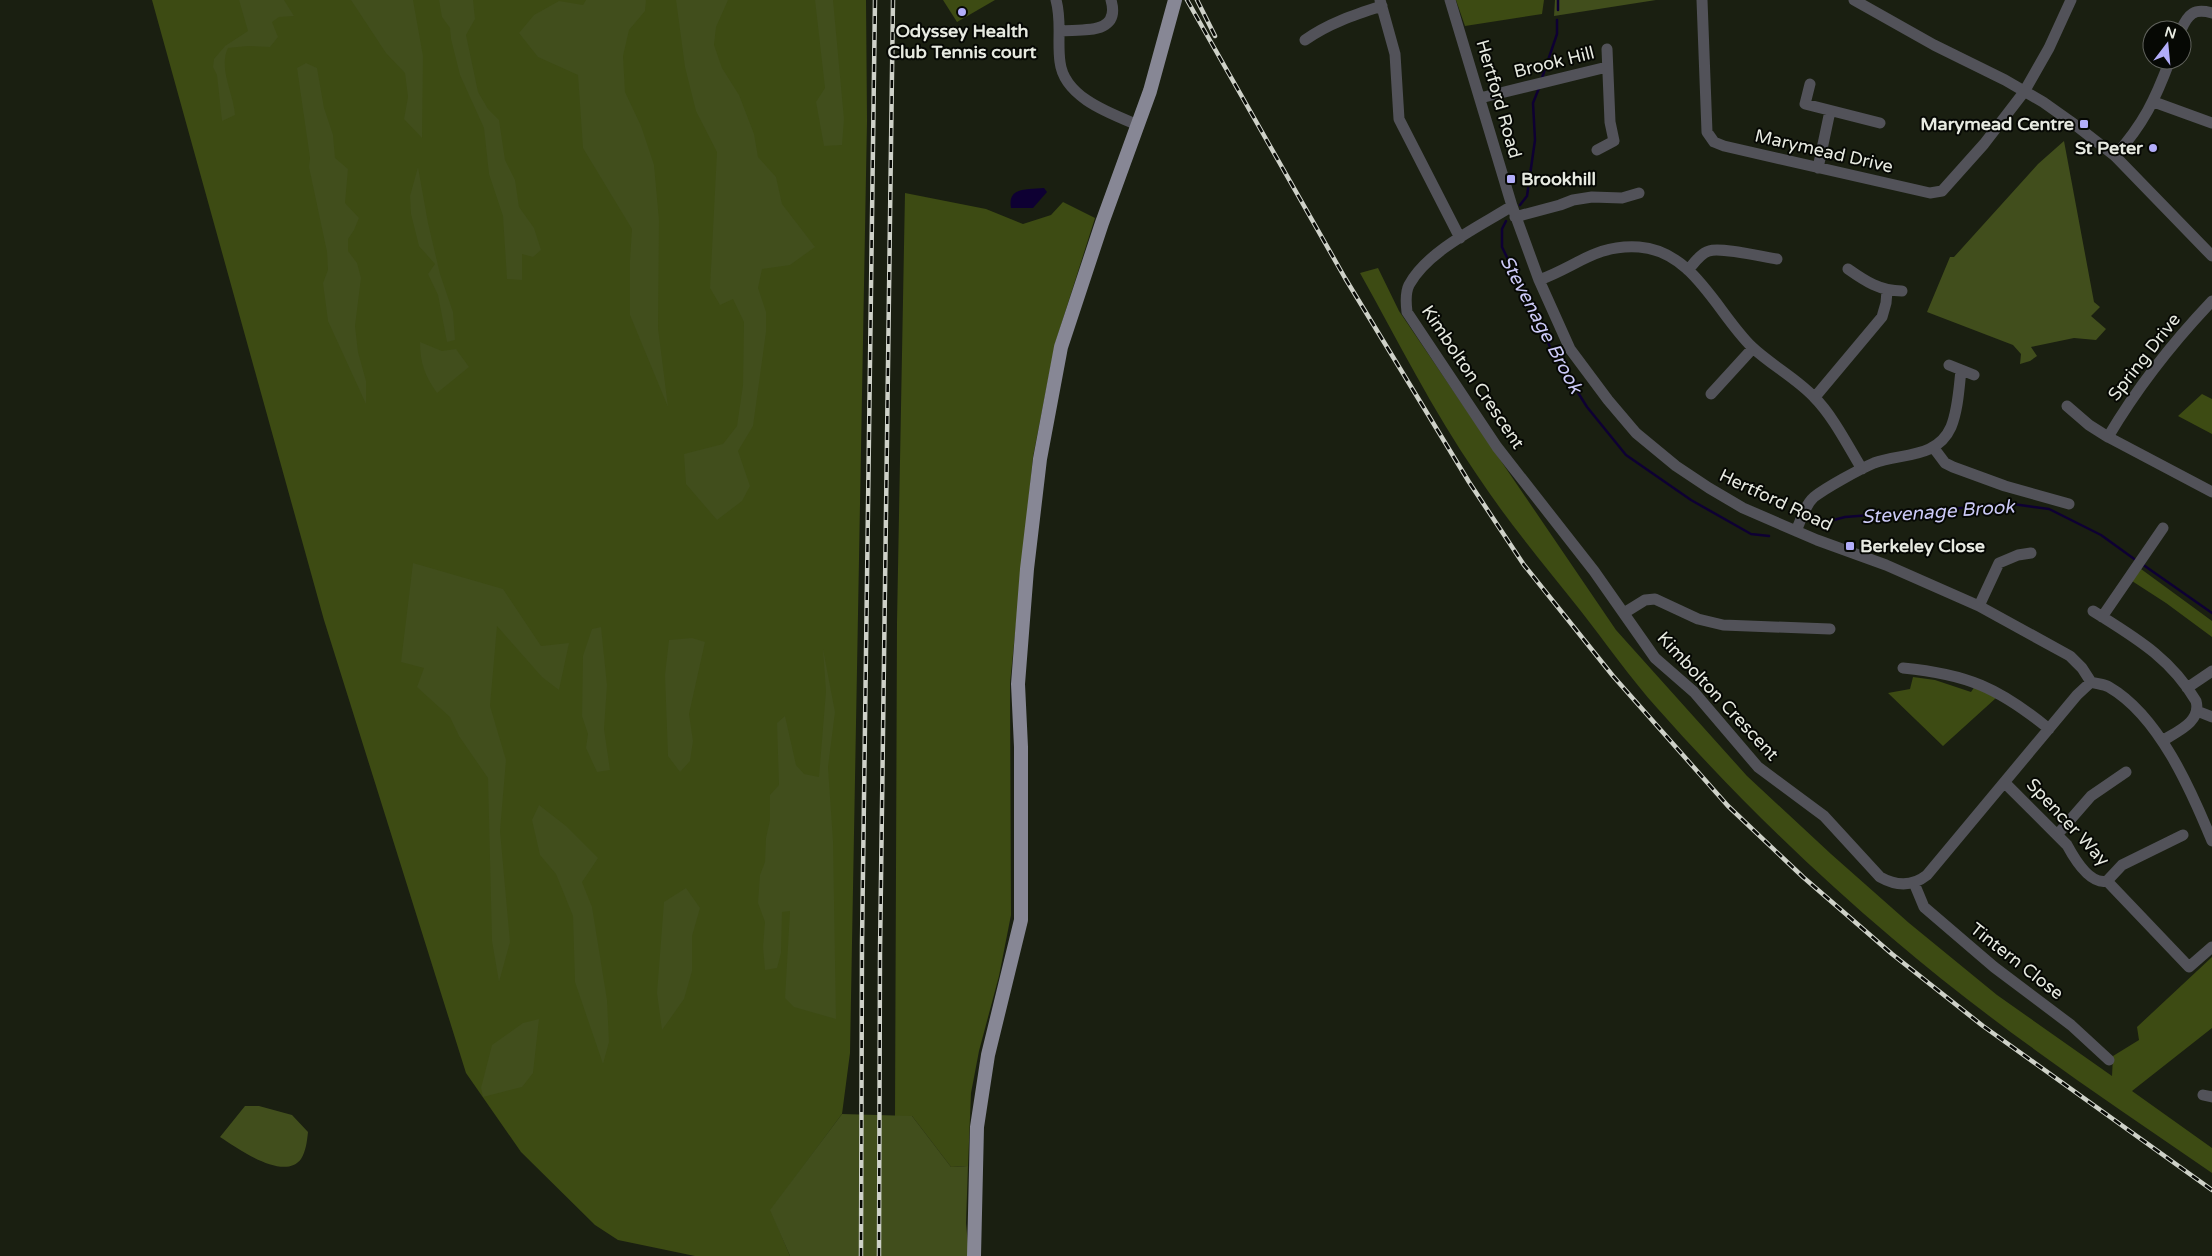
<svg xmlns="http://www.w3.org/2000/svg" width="2212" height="1256" viewBox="0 0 2212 1256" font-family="'Varela Round',sans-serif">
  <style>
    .green { fill: #3d4b13 }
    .forest { fill: #414e1c }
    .water { fill: #0e0033 }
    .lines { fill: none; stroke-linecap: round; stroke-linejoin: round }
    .stream { stroke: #0e0033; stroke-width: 2.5 }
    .minor { stroke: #525259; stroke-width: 11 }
    .major { stroke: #878795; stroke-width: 14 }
    .rail-casing { stroke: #ced1c8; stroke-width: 4.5 }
    .rail { stroke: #060804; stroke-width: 2.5; stroke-dasharray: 8; stroke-linecap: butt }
    .poi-dot { fill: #b2adf9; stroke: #060804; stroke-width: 2 }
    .labels { text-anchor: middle; stroke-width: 4; stroke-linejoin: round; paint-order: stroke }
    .poi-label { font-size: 18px; font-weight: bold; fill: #e7eae1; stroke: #060804; text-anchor: end }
    .street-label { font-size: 18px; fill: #e7eae1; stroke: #060804 }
    .water-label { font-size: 19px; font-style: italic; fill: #cccaf7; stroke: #060804 }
  </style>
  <rect width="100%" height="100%" fill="#1a1f11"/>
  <path class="green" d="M152 0H866L867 121 850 1053 842 1114 771 1210 790 1256H695L618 1240 595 1225 521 1152 466 1073 324 620Z
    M943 0H995L957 22Z
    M1456 0H1544L1542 14 1465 26Z
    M905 193 986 209 1023 224 1051 215 1063 202 1095 218 1055 344 1033 457 1010 683 1011 915 999 976 979 1051 971 1093 968 1166 951 1167 912 1116H895L897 622Z
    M1378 268 1399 311 1616 630 1747 776 1831 854 1909 923 1997 995 2112 1076 2113 1056 2139 1040 2137 1027 2212 957V1028L2132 1091 2212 1148V1173C2103 1098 1992 1024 1892 938 1809 868 1730 790 1658 709 1630 678 1606 643 1580 610 1545 566 1508 522 1477 475 1433 411 1398 341 1360 273Z
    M2202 394 2212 399V434L2178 416Z
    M2141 569 2212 621V637L2166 603 2132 581Z
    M1913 677 1935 680 1971 692 1975 686 1996 698 1943 746 1888 693 1910 689Z"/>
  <path class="forest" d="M239 0H284L294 16 279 17 272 22 278 37 270 47 248 46 228 48C218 69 234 94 235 115L222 121 217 75 213 67 214 59 225 46 248 31Z
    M351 0H413L423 56 422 138 404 119 408 97 405 73 386 53Z
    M439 0H473L475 19 466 35 478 92 488 109 499 120 505 160 515 180 519 207 534 228 541 250 533 257 522 254V280L507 279 503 216 489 174 484 128 460 75 451 39 450 28 442 17Z
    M586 0H646L645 11 629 30 623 56 625 92 641 126 654 165 659 220 658 328 668 407 630 315V260L632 229 583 148 578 75 538 57 519 33 534 15 559 1 583 5Z
    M676 0H728L716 27 714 45 722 68 739 95 754 134 758 157 776 177 782 204 815 247 790 265 762 269 758 288 766 312V332L753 426 738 451 750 486 742 501 717 520 686 484 684 454 723 444 737 426 743 385 744 322 733 299 720 305 710 288 717 152 696 111 685 67Z
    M815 0H833L844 119 842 145 824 146 816 102 825 88Z
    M1555 0H1656L1554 16Z
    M306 63 317 68 324 108 333 135 335 158 348 169 345 203 359 218 354 230 348 239V251L357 263 361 278 355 326 358 352 366 381V404L328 321 323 283 328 270 327 252 309 167 310 158 297 68Z
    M2064 141 2094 302 2100 307 2091 316 2106 329 2096 340 2074 338 2031 347 2037 356 2030 361 2020 364 2021 354 2013 345 1927 312 1950 257H1954L2038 164Z
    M418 167 428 223 440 274 453 312 455 340 447 342 438 295 428 274 435 264 419 246 411 214 410 196Z
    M420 342 442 351 456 349 469 367 437 393C425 376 420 363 420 342Z
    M413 563 503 589 541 646 569 643 559 690 542 677 497 626 490 706 506 760 500 831 510 942 499 982 492 941 488 778 459 736 450 717 417 687 424 668 401 662Z
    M601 627 607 685 604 729 610 770 597 772 586 748 588 734 582 716 583 656 592 629Z
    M692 638 705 642 689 714 693 741 690 761 680 772 668 756 665 675 669 640Z
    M823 649 835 712 828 767 833 841 836 1019 794 1007 785 998 790 911 782 912 781 953 777 968 765 970 763 947 765 922 758 903 760 875 765 862 766 838 770 820V795L779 785 777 723 785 716 796 765 804 774 819 777 826 691Z
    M539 805 566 826 598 858 582 882 592 907 607 1000 609 1042 603 1064 575 982 573 916 556 874 540 855 532 820Z
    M686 888 700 908 692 936V971L684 999 662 1030 657 993 664 902Z
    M539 1019 533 1073 522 1087 483 1097 481 1088 492 1045 523 1023Z
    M245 1106H259L292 1115 308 1132C307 1141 306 1151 301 1159 284 1182 237 1148 220 1137Z
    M842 1114 912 1116 951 1167 968 1166 966 1223 969 1256H790L770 1210Z"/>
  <path class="water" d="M1044 188 1047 192 1033 208H1011C1007 186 1029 190 1044 188Z"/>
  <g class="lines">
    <path class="stream" d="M1558 10V0
      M1542 78 1557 34V20
      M1520 205 1527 196 1535 140 1533 103 1539 88
      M1506 221 1502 229V247L1552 351 1587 407 1626 455 1691 500 1751 534 1769 536
      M1815 525 1845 517 2013 504 2049 509 2101 535 2137 561
      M2142 564 2212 613"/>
    <path class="minor" d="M1056 0C1062 21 1057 41 1060 62 1064 97 1109 113 1138 125
      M1380 0 1395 54 1399 119 1460 238
      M1450 0 1512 206 1539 280 1570 349 1608 400 1636 433 1676 466 1709 488 1743 508 1817 540 1886 565 1979 606 2070 656 2082 668 2091 682C2097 684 2104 684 2109 687 2159 716 2191 790 2212 841
      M1702 0 1707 132 1714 142 1724 146 1930 193 1942 191 1984 144 2024 92 2049 48 2071 0
      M1854 0 1934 45 2005 80 2043 102 2074 124 2115 156 2212 256
      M2181 30C2188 14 2194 8 2212 13
      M1060 31C1083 29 1121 35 1111 0
      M1305 40C1329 23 1354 15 1382 6
      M1810 84 1805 104 1880 123
      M1480 98 1607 67
      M2154 102 2212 123
      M1597 150 1614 141 1610 122 1607 49
      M2115 156C2144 123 2155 100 2170 60
      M1818 168 1830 111
      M1512 206C1480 226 1427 251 1409 285 1405 293 1406 304 1407 312L1497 447 1594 571 1655 658 1694 692 1758 767 1824 816 1880 877C1896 886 1912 887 1927 875L2077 695 2091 682
      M1515 217 1560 205 1573 200 1592 197 1622 198 1639 193
      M1848 269C1865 281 1880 291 1902 291
      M1688 270C1694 263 1701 253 1709 251 1721 247 1763 257 1777 259
      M1539 280C1576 267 1596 244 1639 247 1694 251 1717 313 1752 347 1771 365 1796 378 1814 397 1833 416 1848 446 1862 469
      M2212 301C2173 342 2137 388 2108 437L2212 492
      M1949 365 1974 375
      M1711 394 1753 348
      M1815 397 1882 317 1886 303 1887 291
      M2067 406 2089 425 2108 437
      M1933 447 1945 463 1953 467 2005 486 2069 504
      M1796 531C1801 520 1805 505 1814 497 1827 487 1858 470 1874 463 1901 453 1937 459 1951 427 1958 410 1959 388 1961 370
      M1979 606 1999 563 2018 555 2031 553
      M2093 611C2134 637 2170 657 2196 701 2202 722 2176 732 2162 741
      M1624 613 1645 600 1655 599 1698 619 1723 625 1830 629
      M2102 617 2163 528
      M1903 668C1967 674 1999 688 2049 729
      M2187 688 2212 671
      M2197 711 2212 717
      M2005 783 2067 845C2074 858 2090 885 2107 881L2189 967 2212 947
      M2057 835 2091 796 2126 772
      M2107 881 2122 865 2183 835
      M1914 883 1924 907 1994 967 2071 1025 2109 1060
      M2203 1095 2212 1097"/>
    <path class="major" d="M974 1256 977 1127 988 1055 1021 920V747L1018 684 1027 569 1040 459 1061 347 1102 223 1150 91 1175 0"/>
    <g class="rail-casing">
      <path id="rail" d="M1187 0 1345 278 1469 482 1524 565 1613 676 1728 806 1803 877 1892 954 1983 1026 2212 1190
        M1197 0 1215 36
        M861 1256 862 943 875 0
        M879 1256 880 953 893 0"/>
    </g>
    <use href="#rail" class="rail"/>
  </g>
  <g class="poi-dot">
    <circle cx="962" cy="12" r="5"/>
    <rect x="2079" y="119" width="10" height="10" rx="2.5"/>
    <circle cx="2153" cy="148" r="5"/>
    <rect x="1506" y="174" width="10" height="10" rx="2.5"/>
    <rect x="1845" y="541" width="10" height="10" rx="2.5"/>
  </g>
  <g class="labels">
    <g class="poi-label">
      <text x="962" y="37" text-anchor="middle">Odyssey Health<tspan x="962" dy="21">Club Tennis court</tspan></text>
      <text x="2074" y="130">Marymead Centre</text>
      <text x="2143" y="154">St Peter</text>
      <text x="1521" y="185" text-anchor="start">Brookhill</text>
      <text x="1860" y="552" text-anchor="start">Berkeley Close</text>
    </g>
    <g class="street-label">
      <text transform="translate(1554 62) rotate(-14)" y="6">Brook Hill</text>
      <text transform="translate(1499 99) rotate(74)" y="6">Hertford Road</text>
      <text transform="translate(1824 151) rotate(13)" y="6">Marymead Drive</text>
      <text transform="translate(2144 357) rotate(-52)" y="6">Spring Drive</text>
      <text transform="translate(1473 377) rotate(56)" y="6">Kimbolton Crescent</text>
      <text transform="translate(1776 500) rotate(25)" y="6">Hertford Road</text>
      <text transform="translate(1718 696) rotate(47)" y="6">Kimbolton Crescent</text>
      <text transform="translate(2068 822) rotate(47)" y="6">Spencer Way</text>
      <text transform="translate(2017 961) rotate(38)" y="6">Tintern Close</text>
    </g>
    <g class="water-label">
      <text transform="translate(1542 324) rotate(62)" y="7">Stevenage Brook</text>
      <text transform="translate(1938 511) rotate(-4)" y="7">Stevenage Brook</text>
    </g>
  </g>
  <g transform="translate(2167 45) rotate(16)"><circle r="24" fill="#060804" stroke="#60625c"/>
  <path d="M0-4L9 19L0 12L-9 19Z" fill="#b2adf9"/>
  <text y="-8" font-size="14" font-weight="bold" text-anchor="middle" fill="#e7eae1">N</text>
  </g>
</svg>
